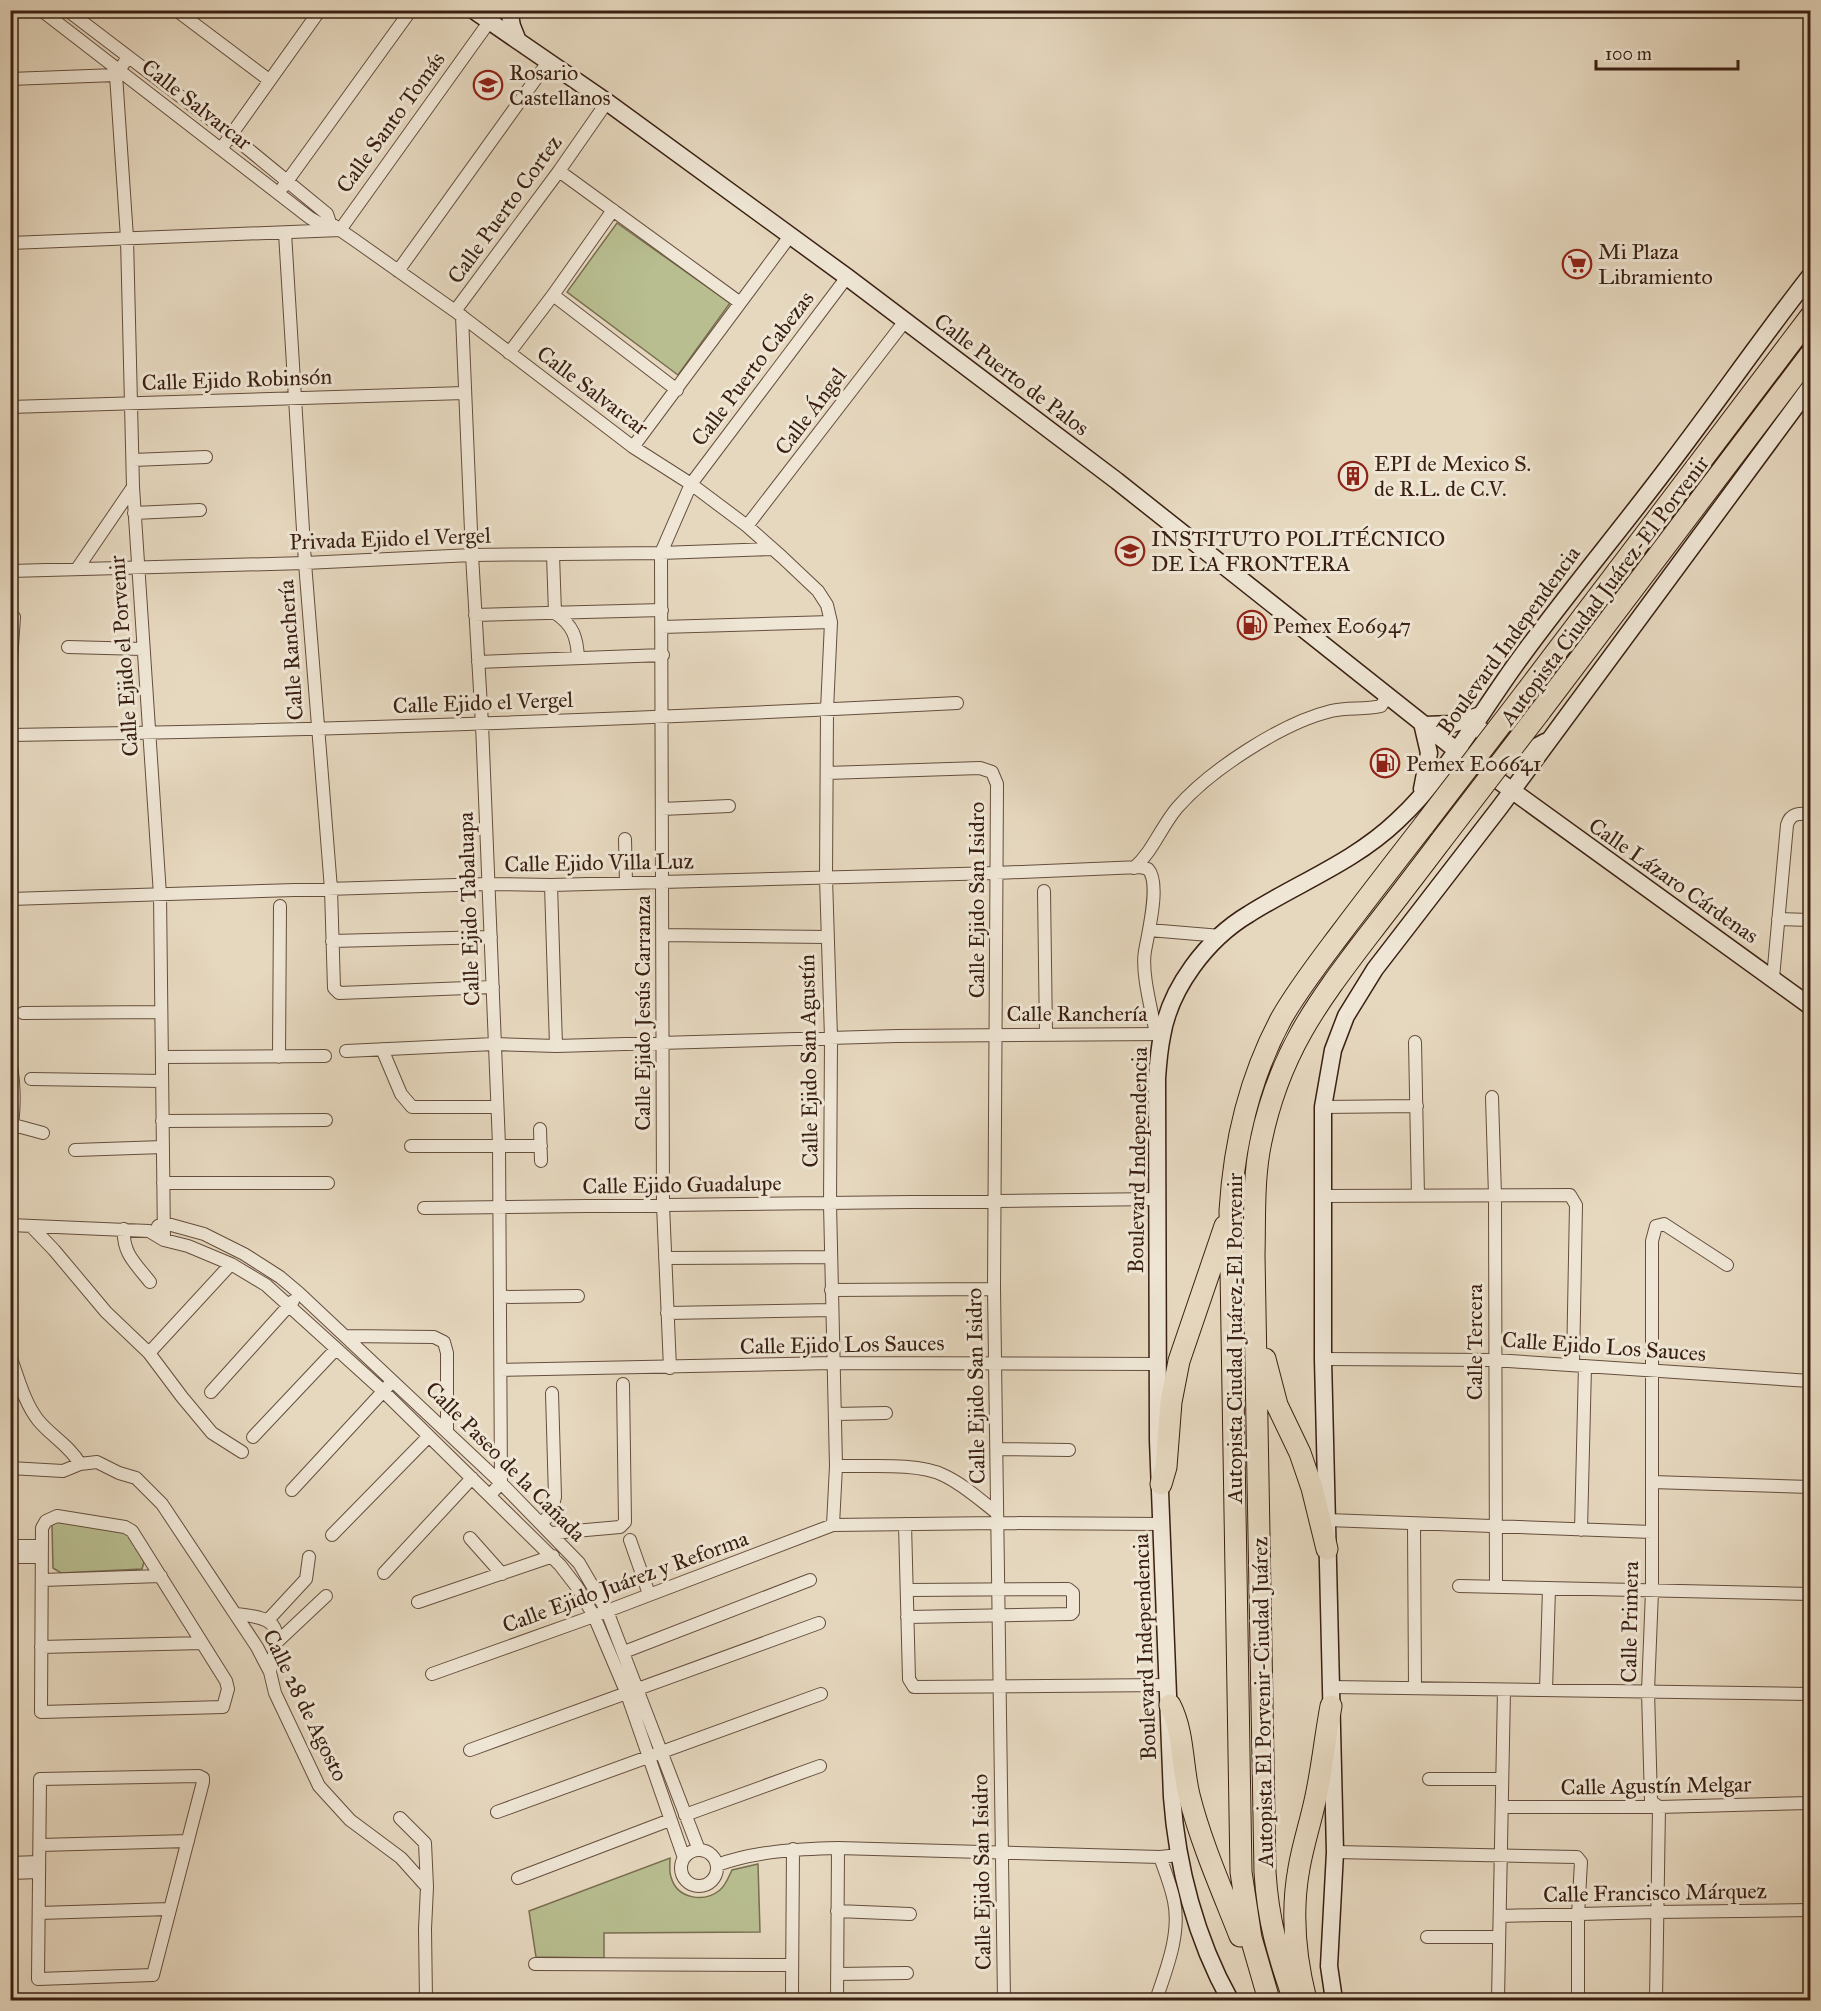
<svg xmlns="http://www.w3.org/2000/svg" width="1821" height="2011" viewBox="0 0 1821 2011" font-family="'IM FELL Great Primer',serif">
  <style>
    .green { fill: #b8be90; stroke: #796f51; stroke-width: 1.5 }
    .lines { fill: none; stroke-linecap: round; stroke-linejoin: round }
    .street-casing { stroke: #654e3d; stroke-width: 14 }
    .secondary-casing { stroke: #3a2012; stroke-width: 19 }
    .highway-casing { stroke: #3a2012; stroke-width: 23 }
    .street { stroke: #efe6d5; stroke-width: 12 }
    .secondary { stroke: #efe6d5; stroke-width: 16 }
    .highway { stroke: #e6d8bf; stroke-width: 21 }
    .highway-bridge-casing { stroke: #3a2012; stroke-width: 23; stroke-linecap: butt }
    .highway-bridge { stroke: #e6d8bf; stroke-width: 21 }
    .labels { text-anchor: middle; stroke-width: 6; stroke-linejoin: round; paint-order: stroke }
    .poi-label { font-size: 22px; fill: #3a2012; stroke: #efe6d5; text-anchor: start }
    .street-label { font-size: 22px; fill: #3a2012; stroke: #efe6d5 }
  </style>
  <rect width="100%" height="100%" fill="#e6d8bf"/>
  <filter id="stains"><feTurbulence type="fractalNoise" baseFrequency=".00333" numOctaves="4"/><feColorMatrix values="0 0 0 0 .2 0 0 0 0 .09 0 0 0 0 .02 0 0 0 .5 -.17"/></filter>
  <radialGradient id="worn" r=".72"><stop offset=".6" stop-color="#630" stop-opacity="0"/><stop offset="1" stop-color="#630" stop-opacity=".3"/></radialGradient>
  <path class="green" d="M617 223 730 303 678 375 567 292Z
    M59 1520 125 1532 131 1537 144 1562 142 1569 61 1573 53 1568 52 1525Z
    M670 1858C670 1864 669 1871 671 1877 677 1899 704 1903 720 1890 726 1885 729 1876 732 1870L758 1864 760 1932 604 1933V1958L536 1957 529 1911Z"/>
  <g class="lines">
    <g class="street-casing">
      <path id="street" d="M41 10 310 218 319 223H330L356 241 455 311 633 447 691 484 747 526 782 557 818 591 827 605 831 622 827 710 826 878 831 1038 830 1204 836 1466 833 1525
        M67 10 231 135 327 214 330 223
        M176 10 269 80
        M128 57 116 75 127 238 133 487 160 895 164 1240
        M10 79 116 75
        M221 149 320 10
        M559 171 739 302
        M283 187 411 10
        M285 233 305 563 331 889 334 988 339 993 493 987
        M10 243 340 230 489 22
        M398 271 548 62
        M553 295 677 390
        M455 311 559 171 607 102
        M462 316 472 555 482 724 499 1145 501 1483 490 1495
        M509 353 553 295 613 210
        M10 407 464 393
        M633 447 790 236
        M133 460 206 457
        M134 513 200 510
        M747 526 905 321
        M553 555 555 613C573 625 577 637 578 658
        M77 569 133 487
        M10 571 305 563 472 555 661 553 772 549
        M475 615 662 610
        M662 627 831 622
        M68 647 143 649
        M478 662 663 655
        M10 675 14 617
        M10 735C326 731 641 719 957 703
        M827 773 980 768 992 772 997 784 994 1289 1004 2000
        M662 809 729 806
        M625 839 626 883
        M1134 868C1153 851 1161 827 1177 808 1210 770 1282 723 1331 711 1348 707 1364 710 1381 706L1388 695
        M551 885 556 1046
        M1044 891 1046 1035
        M10 899 488 884 551 885 996 873 1140 867 1148 869C1161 883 1148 933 1145 951 1141 973 1152 1011 1156 1034
        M1778 919 1810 920
        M1149 930 1221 936
        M663 935 827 937
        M332 941 491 937
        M1773 978 1787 825C1790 813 1800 813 1810 814
        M23 1013 161 1012
        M1415 1042 1418 1196
        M382 1049 401 1094 412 1107H497
        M346 1051 494 1044 556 1046 897 1036 1162 1034
        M162 1057 325 1056
        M279 1057 280 906
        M10 1060C15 1086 15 1111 10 1137
        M31 1079 162 1081
        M1492 1097 1495 1196 1496 1587
        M1323 1107 1417 1106
        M162 1121 326 1120
        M10 1124 43 1133
        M540 1129 541 1161
        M411 1146H541
        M75 1150 163 1147
        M163 1183H328
        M1323 1196 1570 1195 1576 1205 1573 1365
        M424 1208 1157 1199
        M10 1225 149 1231 164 1240 188 1246 231 1264 266 1285 383 1391 560 1565 577 1587 594 1616 627 1694 684 1858
        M31 1226 54 1250 106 1312 149 1353 182 1397 212 1433 242 1452
        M158 1226 164 1223 204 1234 244 1254 280 1277 299 1293 501 1483 579 1563 607 1611 699 1850
        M124 1229C122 1253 136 1264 150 1282
        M665 1258 831 1257
        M831 1290 994 1289
        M500 1297 578 1296
        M667 1313 832 1310
        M346 1336 434 1337 444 1342 447 1353V1431
        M149 1353 231 1264
        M10 1356C18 1377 24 1402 38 1420 51 1436 70 1446 80 1464
        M1323 1359 1494 1360 1810 1381
        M670 1368 663 1205 661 553 691 484 847 277
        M501 1370 833 1363 1158 1364
        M211 1392 293 1301
        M835 1414 886 1413
        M253 1437 336 1349
        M997 1449 1069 1450
        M836 1466C864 1467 918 1462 943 1475 963 1484 980 1500 997 1513
        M10 1468 63 1471 80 1464 97 1462 119 1473 136 1478 162 1504 257 1647 270 1672 275 1693 319 1786 350 1820 401 1858 427 1887 425 1929 426 2000
        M1652 1482 1810 1487
        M292 1490 389 1385
        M57 1516 125 1527 132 1531 226 1681 228 1689 223 1707 41 1712 42 1528 46 1521Z
        M1327 1520 1652 1532
        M542 1523 551 1513 555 1497 552 1393
        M905 1524 909 1679 914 1687 1169 1685
        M1414 1525 1415 1688
        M1581 1530 1585 1366
        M552 1533 620 1527 625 1522 623 1384
        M332 1535 429 1436
        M470 1538 502 1574
        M630 1540 649 1594
        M10 1546H42
        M10 1557H42
        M384 1573 472 1478
        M42 1580 161 1576
        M1459 1586 1810 1594
        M907 1590 1068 1589 1073 1593V1612L1071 1614 907 1617
        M418 1602 553 1556
        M235 1614C284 1618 280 1629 270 1672
        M268 1620 306 1579 309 1557
        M276 1643 326 1596
        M41 1647 202 1643
        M624 1652 810 1580
        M432 1674 594 1616 833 1525 997 1523 1162 1524
        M1331 1687 1810 1694
        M1546 1690 1549 1588
        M470 1750 819 1623
        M199 1776 203 1778V1782L153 1975 38 1979 40 1779Z
        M1429 1779H1501
        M1502 1807H1659L1810 1803
        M497 1812 821 1694
        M685 1815 820 1766
        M400 1818 425 1843 427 1887
        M40 1845 188 1841
        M681 1868a18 18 0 1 1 36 0a18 18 0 1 1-36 0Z
        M1335 1852 1577 1857 1581 1862 1578 1915V2000
        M10 1863 39 1862
        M717 1865C755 1851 798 1849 838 1848L1160 1857 1179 1855
        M10 1873 39 1872
        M518 1878 670 1820
        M837 1911 910 1914
        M39 1913 169 1909
        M1500 1916 1656 1912 1810 1910
        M1427 1937H1499
        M535 1964 792 1965
        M837 1974 907 1973
        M792 1992 793 1849
        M837 2000 838 1848
        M1156 2000C1166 1970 1181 1934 1174 1901 1171 1886 1165 1871 1160 1857
        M1498 2000 1504 1690
        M1656 2000 1659 1807 1651 1801 1648 1691 1652 1591V1241L1656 1226 1664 1224 1727 1265"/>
    </g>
    <g class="secondary-casing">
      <path id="secondary" d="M473 10 607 102 847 277 1117 481 1456 750 1810 1006
        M509 10 512 26 518 41
        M1425 725 1452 724 1481 715
        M1483 731C1490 764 1525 754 1545 742
        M1422 789 1429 753 1422 723
        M1230 2000C1196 1939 1177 1867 1172 1797L1158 1440 1157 1078C1158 1064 1159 1050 1162 1036 1170 988 1207 939 1249 914 1298 883 1354 862 1397 821 1447 775 1481 711 1521 657 1567 594 1617 534 1664 472 1714 407 1760 340 1810 276
        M1334 2000 1329 1966 1335 1852 1323 1359V1107L1333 1050 1346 1016 1375 969 1500 807 1810 387"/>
    </g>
    <g class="highway-casing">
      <path id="highway" d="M1526 692 1810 317
        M1539 713 1810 355
        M1265 1359 1277 1405 1300 1453 1312 1488 1327 1549
        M1161 1484 1166 1467 1171 1402 1179 1361 1225 1226
        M1170 1705C1184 1732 1182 1766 1189 1795 1201 1843 1222 1890 1240 1936
        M1269 2000 1251 1938 1241 1872 1230 1211C1234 1144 1249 1079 1281 1019 1298 989 1320 961 1341 933 1368 897 1396 861 1424 825
        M1294 2000C1278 1954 1268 1921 1265 1872L1254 1255C1255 1217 1253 1178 1261 1141 1279 1054 1316 1004 1368 936 1392 905 1416 874 1440 842
        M1306 2000C1295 1957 1291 1912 1299 1868 1303 1845 1310 1824 1315 1801 1322 1770 1325 1738 1331 1706"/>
    </g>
    <use href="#street" class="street"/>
    <use href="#secondary" class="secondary"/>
    <use href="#highway" class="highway"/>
    <g class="highway-bridge-casing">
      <path id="highway-bridge" d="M1424 825 1526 692
        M1440 842 1539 713"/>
    </g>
    <use href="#highway-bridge" class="highway-bridge"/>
  </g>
  <defs>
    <g id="school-ring" transform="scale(1.5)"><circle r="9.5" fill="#efe6d5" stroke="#8f2418" stroke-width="1.5"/><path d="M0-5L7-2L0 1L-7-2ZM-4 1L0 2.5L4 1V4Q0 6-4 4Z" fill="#8f2418"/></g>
    <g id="supermarket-ring" transform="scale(1.5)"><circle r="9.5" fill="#efe6d5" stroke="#8f2418" stroke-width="1.5"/><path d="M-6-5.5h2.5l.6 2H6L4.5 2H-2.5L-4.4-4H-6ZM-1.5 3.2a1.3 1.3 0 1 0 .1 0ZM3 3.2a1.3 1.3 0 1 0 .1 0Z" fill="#8f2418"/></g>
    <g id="building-ring" transform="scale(1.5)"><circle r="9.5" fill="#efe6d5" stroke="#8f2418" stroke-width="1.5"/><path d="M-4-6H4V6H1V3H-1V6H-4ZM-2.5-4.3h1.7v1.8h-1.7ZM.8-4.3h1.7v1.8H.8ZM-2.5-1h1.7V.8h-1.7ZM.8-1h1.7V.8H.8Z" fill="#8f2418"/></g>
    <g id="university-ring" transform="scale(1.5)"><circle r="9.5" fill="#efe6d5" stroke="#8f2418" stroke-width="1.5"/><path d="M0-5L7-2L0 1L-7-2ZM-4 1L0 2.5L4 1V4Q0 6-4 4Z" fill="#8f2418"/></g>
    <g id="fuel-ring" transform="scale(1.5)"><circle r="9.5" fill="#efe6d5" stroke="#8f2418" stroke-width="1.5"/><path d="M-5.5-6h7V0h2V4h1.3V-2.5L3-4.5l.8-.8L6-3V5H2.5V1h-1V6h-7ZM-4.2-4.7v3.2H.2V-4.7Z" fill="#8f2418"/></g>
  </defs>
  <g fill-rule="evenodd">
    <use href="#school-ring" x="488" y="85"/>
    <use href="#supermarket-ring" x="1577" y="264"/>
    <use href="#building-ring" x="1353" y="476"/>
    <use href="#university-ring" x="1130" y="551"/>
    <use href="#fuel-ring" x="1252" y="625"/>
    <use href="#fuel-ring" x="1385" y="763"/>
  </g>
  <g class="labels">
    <g class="poi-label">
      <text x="509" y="80">Rosario<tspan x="509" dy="25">Castellanos</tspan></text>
      <text x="1598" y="259">Mi Plaza<tspan x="1598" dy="25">Libramiento</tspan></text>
      <text x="1374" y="471">EPI de Mexico S.<tspan x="1374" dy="25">de R.L. de C.V.</tspan></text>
      <text x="1151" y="546">INSTITUTO POLITÉCNICO<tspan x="1151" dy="25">DE LA FRONTERA</tspan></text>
      <text x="1273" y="633">Pemex E06947</text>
      <text x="1406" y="771">Pemex E06641</text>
    </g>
    <g class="street-label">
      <text transform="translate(197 104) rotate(38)" y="8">Calle Salvarcar</text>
      <text transform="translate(390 122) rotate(-54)" y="8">Calle Santo Tomás</text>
      <text transform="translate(504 209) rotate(-54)" y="8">Calle Puerto Cortez</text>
      <text transform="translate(752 368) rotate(-53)" y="8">Calle Puerto Cabezas</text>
      <text transform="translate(1012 374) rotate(37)" y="8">Calle Puerto de Palos</text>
      <text transform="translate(237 379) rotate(-2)" y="8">Calle Ejido Robinsón</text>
      <text transform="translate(593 390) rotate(37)" y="8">Calle Salvarcar</text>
      <text transform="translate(810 411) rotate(-53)" y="8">Calle Ángel</text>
      <text transform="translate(390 538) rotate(-2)" y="8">Privada Ejido el Vergel</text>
      <text transform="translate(1604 590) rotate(-53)" y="8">Autopista Ciudad Juárez-El Porvenir</text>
      <text transform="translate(1508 640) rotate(-54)" y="8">Boulevard Independencia</text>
      <text transform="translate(290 650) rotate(-94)" y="8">Calle Ranchería</text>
      <text transform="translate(123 656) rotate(-94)" y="8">Calle Ejido el Porvenir</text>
      <text transform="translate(483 702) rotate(-2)" y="8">Calle Ejido el Vergel</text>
      <text transform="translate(599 862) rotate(-1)" y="8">Calle Ejido Villa Luz</text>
      <text transform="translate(1674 880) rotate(35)" y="8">Calle Lázaro Cárdenas</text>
      <text transform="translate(976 900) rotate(-90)" y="8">Calle Ejido San Isidro</text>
      <text transform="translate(468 909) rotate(-92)" y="8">Calle Ejido Tabaluapa</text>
      <text transform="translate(642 1013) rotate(-90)" y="8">Calle Ejido Jesús Carranza</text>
      <text x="1077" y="1021">Calle Ranchería</text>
      <text transform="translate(808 1061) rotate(-91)" y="8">Calle Ejido San Agustín</text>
      <text transform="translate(1137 1160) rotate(-89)" y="8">Boulevard Independencia</text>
      <text transform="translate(682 1184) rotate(-1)" y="8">Calle Ejido Guadalupe</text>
      <text transform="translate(1234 1338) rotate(-90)" y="8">Autopista Ciudad Juárez-El Porvenir</text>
      <text transform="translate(1474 1342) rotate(-90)" y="8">Calle Tercera</text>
      <text transform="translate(842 1344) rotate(-1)" y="8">Calle Ejido Los Sauces</text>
      <text transform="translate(1604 1346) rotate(4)" y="8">Calle Ejido Los Sauces</text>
      <text transform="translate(975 1386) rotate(-91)" y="8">Calle Ejido San Isidro</text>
      <text transform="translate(506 1461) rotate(45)" y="8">Calle Paseo de la Cañada</text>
      <text transform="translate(625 1581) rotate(-20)" y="8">Calle Ejido Juárez y Reforma</text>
      <text transform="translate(1629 1622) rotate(-89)" y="8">Calle Primera</text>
      <text transform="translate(1144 1647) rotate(-92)" y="8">Boulevard Independencia</text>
      <text transform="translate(1262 1702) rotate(-91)" y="8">Autopista El Porvenir-Ciudad Juárez</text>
      <text transform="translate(306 1705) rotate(64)" y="8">Calle 28 de Agosto</text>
      <text transform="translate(1656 1785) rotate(-1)" y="8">Calle Agustín Melgar</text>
      <text transform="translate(981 1872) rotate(-91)" y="8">Calle Ejido San Isidro</text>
      <text transform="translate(1655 1892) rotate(-1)" y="8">Calle Francisco Márquez</text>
    </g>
  </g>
  <rect width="1821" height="2011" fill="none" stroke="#e6d8bf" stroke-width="36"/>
  <rect x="12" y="12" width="1797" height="1987" fill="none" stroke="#3a2012" stroke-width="3"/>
  <rect x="18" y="18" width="1785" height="1975" fill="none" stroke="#3a2012" stroke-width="1.5"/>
  <path d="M1596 60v9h142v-9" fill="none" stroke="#3a2012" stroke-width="3"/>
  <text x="1605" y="60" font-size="18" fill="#3a2012" stroke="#efe6d5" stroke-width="4.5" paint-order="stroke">100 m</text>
  <rect width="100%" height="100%" filter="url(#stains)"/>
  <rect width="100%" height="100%" fill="url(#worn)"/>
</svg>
